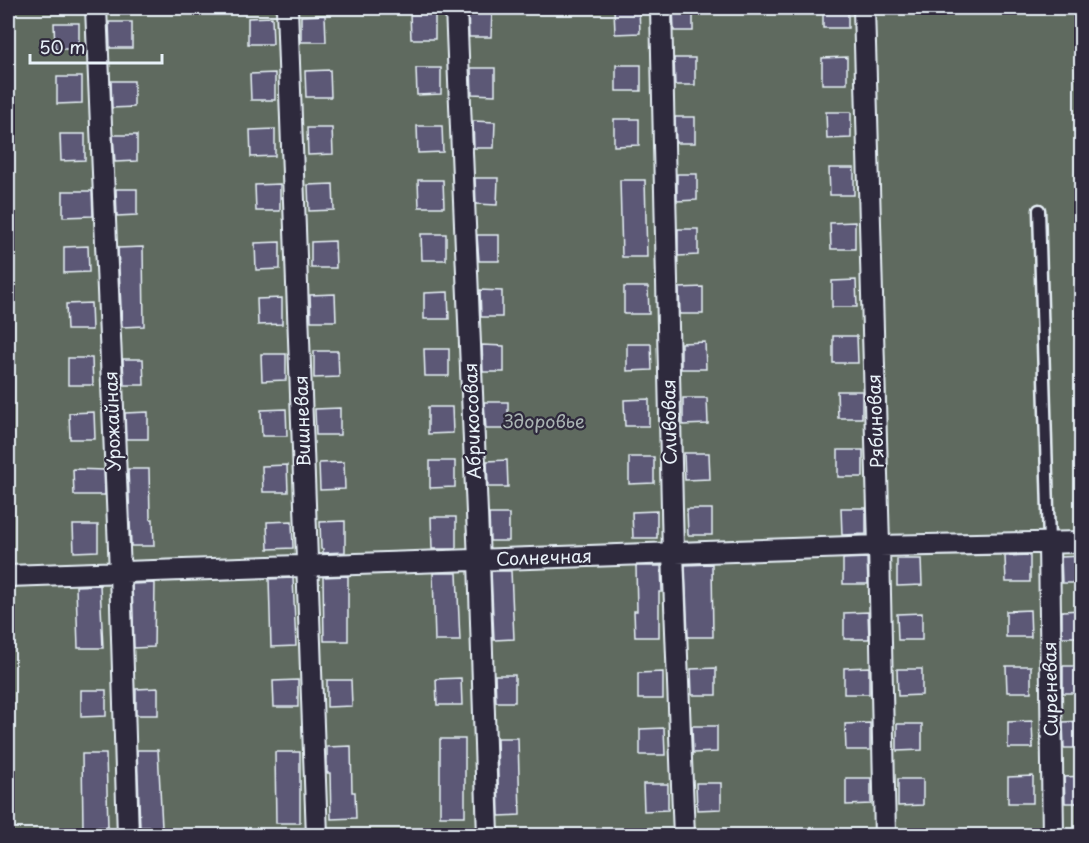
<svg xmlns="http://www.w3.org/2000/svg" width="1089" height="843" viewBox="0 0 1089 843" font-family="'Playpen Sans',sans-serif">
  <style>
    .green { fill: #5f6a5e; stroke: #a4aeab; stroke-width: 1.5 }
    .building { fill: #5b5976; stroke: #e8f1f8; stroke-width: 1.5 }
    .lines { fill: none; stroke-linecap: round; stroke-linejoin: round }
    .service-casing { stroke: #e8f1f8; stroke-width: 15 }
    .minor-casing { stroke: #e8f1f8; stroke-width: 24 }
    .service { stroke: #2f2a3d; stroke-width: 10 }
    .minor { stroke: #2f2a3d; stroke-width: 20 }
    .labels { text-anchor: middle; stroke-width: 4.5; stroke-linejoin: round; paint-order: stroke }
    .street-label { font-size: 18px; fill: #e8f1f8; stroke: #2f2a3d }
    .park-label { font-size: 18px; fill: #aab4b3; stroke: #2f2a3d }
  </style>
  <rect width="100%" height="100%" fill="#3c384e"/>
  <filter id="ink" filterUnits="userSpaceOnUse"><feTurbulence type="fractalNoise" baseFrequency=".0167" numOctaves="2"/><feDisplacementMap in="SourceGraphic" scale="12" xChannelSelector="R" yChannelSelector="G"/><feConvolveMatrix kernelMatrix="1 2 1 2 8 2 1 2 1" color-interpolation-filters="sRGB"/></filter>
  <g filter="url(#ink)">
    <path class="green" d="M8 8H1081V835H8Z"/>
    <path class="building" d="M614 8H639L640 33 615 34Z
      M673 8H693V31H674Z
      M823 8H848V28H823Z
      M468 10H492L491 37H469Z
      M410 13H435V39H411Z
      M325 15 326 42H301V16Z
      M272 17 273 44H248V18Z
      M109 22H132V48H110Z
      M54 23H79V49H55Z
      M847 57V84H822V58Z
      M674 58H695V85H675Z
      M616 65H641V91H616Z
      M416 68H441V94L417 95Z
      M471 68H495V95L472 94Z
      M330 70 331 97H306L305 71Z
      M275 73V100H251L250 74Z
      M57 77H82V103L57 104Z
      M111 81H134V107L112 108Z
      M826 112H851V138L827 139Z
      M675 117H695V143H676Z
      M614 119H639V145L614 146Z
      M473 121 495 122 494 148H474Z
      M417 126H442L443 152 418 153Z
      M307 128H332L333 154 308 155Z
      M275 129V156L251 157 250 130Z
      M60 134H85V160L61 161Z
      M113 135H137V161L115 162Z
      M829 168H854V195H830Z
      M677 174H697V200L677 201Z
      M475 178H498L497 205 476 204Z
      M418 180H443L444 207H419Z
      M620 180H645L647 257H622Z
      M280 184V211H256L255 185Z
      M333 184 334 210 309 211 308 185Z
      M116 189H137V215L117 216Z
      M63 191H92L93 216 63 217Z
      M855 222V249H831L830 223Z
      M678 229H698V255L678 256Z
      M421 234H446V260H422Z
      M477 235H499V261H479Z
      M335 241 336 268H311V242Z
      M280 242V269L256 270 255 243Z
      M88 246 89 272 64 273V247Z
      M143 247 144 326 122 327 118 248Z
      M856 280 857 307H832V281Z
      M624 287H648L649 314H624Z
      M703 287V314H680L679 288Z
      M480 290 502 291V317H481Z
      M448 292 449 319H424V293Z
      M335 294 336 321H311L310 295Z
      M282 298V324L258 325 257 299Z
      M91 303 92 330H67L66 304Z
      M833 336H857L858 363H833Z
      M705 342 706 369H681V343Z
      M627 344H651L652 370 627 371Z
      M482 345 504 346V372H483Z
      M424 349H449V376H425Z
      M314 351H338L339 377 314 378Z
      M261 354H286V380L262 381Z
      M68 358H92L93 385H68Z
      M123 359H143L144 385H124Z
      M837 391H862V418H838Z
      M683 398H707L708 424 683 425Z
      M649 399V426H625L624 400Z
      M484 402H508V429H486Z
      M428 407H452L453 433 428 434Z
      M340 408V435H316L315 409Z
      M286 409 287 436H262L261 410Z
      M94 412 95 439H70L69 413Z
      M148 412V439H126L125 413Z
      M838 450H863V477H838Z
      M684 453H709L710 479 685 480Z
      M629 457H654V483L629 484Z
      M507 460 508 487H488L487 461Z
      M430 461H455V487L430 488Z
      M344 462 345 489 320 490 319 463Z
      M287 465 288 492H263L262 466Z
      M73 469 104 470 105 495H74Z
      M128 469H149L150 519H153L154 546H131Z
      M841 508H866V534L842 535Z
      M687 509H712V535H688Z
      M657 511V538H633L632 512Z
      M489 514H509V541H490Z
      M431 517H456V549H432Z
      M292 521 293 548 268 549 267 522Z
      M345 521V552L323 553V549H321L320 522Z
      M73 525H98V551L74 552Z
      M1030 555V582H1006L1005 556Z
      M1082 556V583H1062L1061 557Z
      M867 558 868 584H843V559Z
      M897 559H921L922 585 897 586Z
      M712 564 713 637H688L685 565Z
      M636 566H661L662 592H659V637H635L634 611H637Z
      M491 571H511L514 639 494 640Z
      M433 573H457L460 641H435Z
      M348 576V641H324L323 577Z
      M293 578 296 646 271 647 269 579Z
      M155 583 154 647 134 648 132 584Z
      M100 585 103 648H78L76 586Z
      M1030 610 1031 637H1006V611Z
      M1082 610V637H1062V611Z
      M868 612 869 639H844V613Z
      M922 613V640H898L897 614Z
      M1006 666H1031V692H1007Z
      M1063 666H1082V693H1063Z
      M869 667V694H844V668Z
      M716 668V695H692L691 669Z
      M897 669H922V695L898 696Z
      M663 672V699H638V673Z
      M495 675H515V702H496Z
      M461 678 462 705H437L436 679Z
      M298 680V707H274L273 681Z
      M327 680H351L352 706 327 707Z
      M158 688V715H136V689Z
      M81 690H106V716L81 717Z
      M1032 721 1033 748H1008V722Z
      M1082 721V748H1064L1063 722Z
      M870 723V750H846L845 724Z
      M897 724H922V750L897 751Z
      M692 726H717V752L693 753Z
      M664 728 665 755H640V729Z
      M497 738H518L520 815 499 816Z
      M440 739H465V816H440Z
      M351 746 352 792H355L356 818 331 819 330 773H327V747Z
      M137 750H158L162 827H140Z
      M275 752H300V823H276Z
      M82 754H106L108 827 83 828Z
      M1033 776V803H1008V777Z
      M1082 776V803H1065L1064 777Z
      M846 778H871V804L846 805Z
      M898 779H923V805L898 806Z
      M696 783H721V809L697 810Z
      M643 784H668V810L644 811Z"/>
    <g class="lines">
      <g class="service-casing">
        <path id="service" d="M1039 210 1049 543"/>
      </g>
      <g class="minor-casing">
        <path id="minor" d="M96 8 120 572 128 836
          M287 8 317 836
          M456 8 479 561 488 836
          M661 8 673 554 684 836
          M864 8 879 546 885 836
          M1049 543 1053 836
          M8 576 879 546 1082 542"/>
      </g>
      <use href="#service" class="service"/>
      <use href="#minor" class="minor"/>
    </g>
  </g>
  <g class="labels">
    <g class="street-label">
      <text transform="translate(113 421) rotate(-92)" y="6">Урожайная</text>
      <text transform="translate(303 421) rotate(-92)" y="6">Вишневая</text>
      <text transform="translate(473 421) rotate(-92)" y="6">Абрикосовая</text>
      <text transform="translate(876 421) rotate(-92)" y="6">Рябиновая</text>
      <text transform="translate(670 422) rotate(-91)" y="6">Сливовая</text>
      <text transform="translate(544 558) rotate(-2)" y="6">Солнечная</text>
      <text transform="translate(1051 689) rotate(-91)" y="6">Сиреневая</text>
    </g>
    <g class="park-label">
      <text x="544" y="428">Здоровье</text>
    </g>
  </g>
  <rect width="1089" height="843" fill="none" stroke="#2f2a3d" stroke-width="30"/>
  <rect x="15" y="15" width="1059" height="813" fill="none" stroke="#e8f1f8" stroke-width="2" filter="url(#ink)"/>
  <path d="M30 54v9h132v-9" fill="none" stroke="#e8f1f8" stroke-width="3"/>
  <text x="39" y="54" font-size="18" fill="#e8f1f8" stroke="#2f2a3d" stroke-width="4.5" paint-order="stroke">50 m</text>
</svg>
